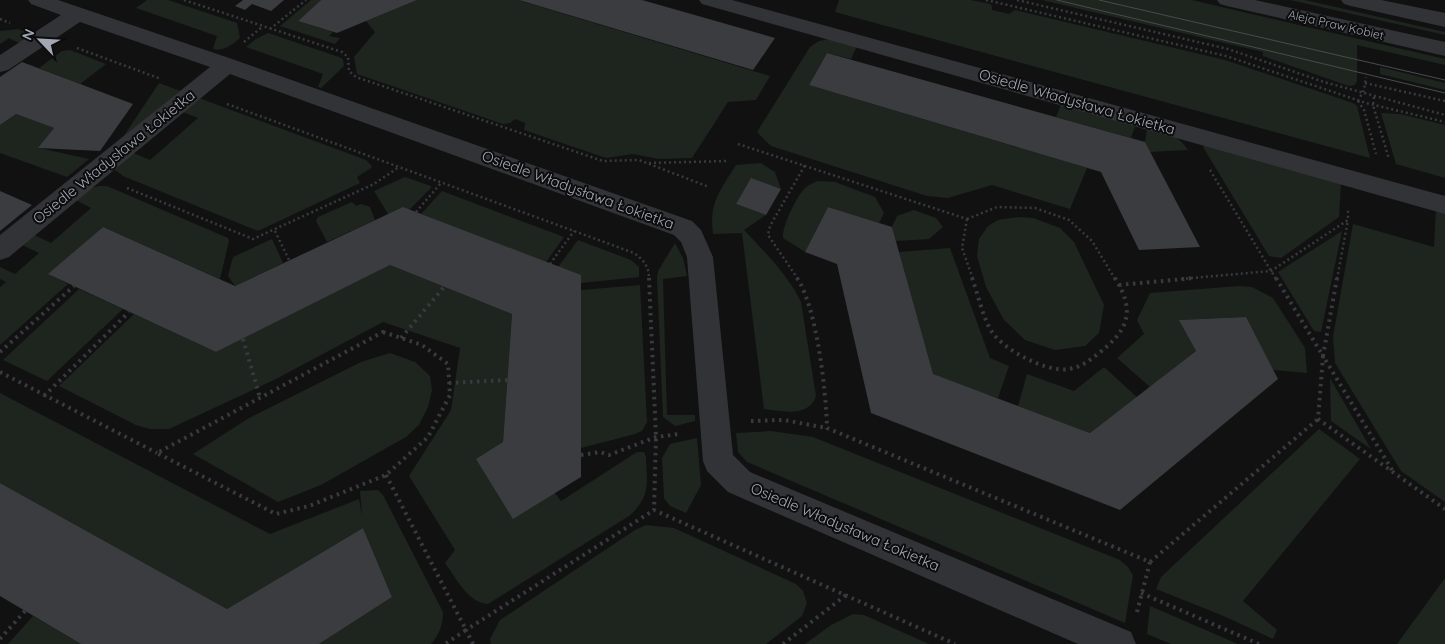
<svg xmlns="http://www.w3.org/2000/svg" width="1445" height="644" viewBox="0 0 1445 644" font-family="Quicksand,sans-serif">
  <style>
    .green { fill: #1d251e }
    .building { fill: #3b3c3f }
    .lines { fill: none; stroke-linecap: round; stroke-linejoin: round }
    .path-far1 { stroke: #383a3e; stroke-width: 2.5; stroke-dasharray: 2 3; stroke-linecap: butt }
    .path { stroke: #383a3e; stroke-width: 4; stroke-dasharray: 2.5 4.5; stroke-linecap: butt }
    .minor { fill: #323337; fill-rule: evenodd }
    .tertiary { fill: #323337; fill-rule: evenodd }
    .tram { stroke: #494b50; stroke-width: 1 }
    .labels { text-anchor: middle; stroke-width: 4; stroke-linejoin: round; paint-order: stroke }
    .far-street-label { font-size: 12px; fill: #a2a7b3; stroke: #0c0c0d }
    .street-label { font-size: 15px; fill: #a2a7b3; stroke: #0c0c0d }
  </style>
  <rect width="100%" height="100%" fill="#111112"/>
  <path class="green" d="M147 0H168L237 23 240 38C232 45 224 51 213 49L217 36 136 8Z
    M311 0H321L298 21 333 32 329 36 340 38 335 44 280 26Z
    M417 0H518L770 76 756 100 728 102 692 158 659 159 633 154 606 158 524 130 525 123 515 119 510 123 503 124 357 74 354 57 375 32 366 21Z
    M839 0H971L990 4 992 6V10L1009 14 1015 10 1225 60 1353 103 1357 106 1370 158 835 12Z
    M1042 0H1192L1445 59V65L1357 45V81L1355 85 1349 86 1263 56V52Z
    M1290 0H1305L1445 32V35Z
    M18 29 36 36 23 45 9 38 0 44V31Z
    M268 33 339 57 343 59 344 66 321 88 318 87 323 74 246 47 256 39Z
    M829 39 857 46 851 59 827 53 809 85 1087 168 1070 209 992 185 948 198 927 196 771 146 757 132 810 47 819 41Z
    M70 50 106 64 80 84 39 68 62 51Z
    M1380 67 1445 83V90L1380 74Z
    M159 83 180 91 123 137Z
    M199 98 366 160 372 166 371 168 357 177 360 183 258 231 123 176 115 170 116 167 131 152 150 160 198 118 180 111Z
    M1061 104 1136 124 1131 138 1056 117Z
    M1381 113 1400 114 1445 125V178L1396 164Z
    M16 114 54 128 39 148 89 159 67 177 0 153V125Z
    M1147 128C1164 132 1178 134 1188 150L1150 152 1145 142Z
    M1206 144 1341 181 1339 217 1281 258 1269 256 1203 147Z
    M761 163 775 172 781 189 751 179 736 204 766 215 744 230C764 251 789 276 801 302L816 396C809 418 782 411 764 409L742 233 713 234C709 202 720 191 736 165Z
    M405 177 431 186V188L409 210 388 214 374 191Z
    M818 181 835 182 875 197 884 213 879 223 828 207 805 252 783 238C782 226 796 198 804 189 808 185 813 183 818 181Z
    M99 186H107L228 238 229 241 220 279 103 227 49 274 68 284 0 345V287L6 282 0 279V267L15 274 39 253 20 244 32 234 51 243 91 208 74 199 91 188Z
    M442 191 564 237 546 262 421 214Z
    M352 202 356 206 361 204 370 207 375 220 327 242 316 221 318 217Z
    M1436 208 1445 211V502L1401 471 1335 363 1333 337 1353 224 1434 247Z
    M914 210 936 218 943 227 929 239 896 241 892 227 897 216Z
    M1018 217 1033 218 1060 228 1074 242 1104 305 1099 333 1085 346 1055 350 1025 340 1004 320 986 287 977 256 979 239 988 226 998 220Z
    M1342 231 1321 332 1314 331 1278 272Z
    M272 239 283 263 235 286 228 276 233 257Z
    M578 240 631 260 639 267V277L581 283 558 267Z
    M675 243 683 258 687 276 663 279 667 415H695V421L675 426 663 417 657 277 658 271Z
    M950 248 990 358 1009 366 998 398 930 376 899 252Z
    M390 265 512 314 503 442 555 493 561 501 637 452H644L646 457C647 483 651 497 629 516L488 604C468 603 456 578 445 563L455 550 409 476 451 410 460 348 383 322 274 380 169 429H150L136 425 59 386 134 314 216 352Z
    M640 285 647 422 642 431 635 434 581 448V290Z
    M1239 286 1252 287 1273 298 1305 348 1307 373 1273 370 1245 317 1180 320 1196 351 1150 387 1117 358 1144 334 1137 320 1150 293Z
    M79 289 123 309 47 381 3 360Z
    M390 353 415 362 430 376 432 390 428 407 419 425 406 437 321 485 278 502 193 454 249 418 361 362Z
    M1104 367 1137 397 1090 433 1018 406 1027 374 1074 391Z
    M1330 378 1371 449 1331 421Z
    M0 393 270 534 359 499 362 516 360 491 378 490 383 495 443 612C443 625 439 635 431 644H319L392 597 363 528 227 609 0 483Z
    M1319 429 1360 459 1243 601 1277 630 1273 639 1226 617 1156 589 1161 577Z
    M771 431 813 437 1120 560 1128 567 1133 575 1125 623 747 462 738 452 736 433Z
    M697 438 701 485 686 513 670 506 664 498 662 458 670 444Z
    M646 525 674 528 796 584 803 591 807 603 802 616 766 644H491L490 639 500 620 635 530Z
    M1445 578V644H1397Z
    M1150 606 1238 644H1171L1147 634Z
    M853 614 864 615 929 644H805L831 625Z
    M33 616 81 644H8Z"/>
  <path class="building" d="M243 0H284L271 11 252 4 245 10 235 6Z
    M321 0H417L337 33 298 21Z
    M519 0H642L775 38 753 70Z
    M827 53 1145 142 1200 247 1139 250 1101 172 809 85Z
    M22 62 133 104 100 151 38 148 54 128 16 114 0 125V77Z
    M751 178 781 189 766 215 736 204Z
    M0 191 32 205 0 231Z
    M403 207 581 275V477L513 519 476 459 503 442 512 314 390 265 216 352 48 274 103 227 235 286Z
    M828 207 892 227 933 374 1090 433 1196 351 1179 320 1246 317 1278 379 1120 510 871 413 837 264 805 252Z
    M0 483 227 609 363 528 392 597 319 644H81L0 596Z"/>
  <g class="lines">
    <path class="path-far1" d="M184 0 342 52 348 57 349 71 356 77 603 161 639 160 709 187
      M986 0 1226 56 1366 103 1445 122
      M1017 0 1228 49 1324 82 1445 115
      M0 19 10 23
      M270 29 306 0
      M244 42 262 27
      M77 48 161 79
      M1365 83 1445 101
      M1374 97 1373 105 1389 159
      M1358 101 1364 110 1376 154
      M1358 101 1364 90 1366 77
      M227 104 634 253C644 260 649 267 649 279
      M738 144 967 219
      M649 163 726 161
      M1210 170 1276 279
      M127 188 253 239 374 184 399 167
      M416 212 441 183
      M967 219 962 248 973 279
      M967 219 997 207 1035 208 1069 220 1092 241 1115 279
      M275 231 289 260
      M550 264 574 231
      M798 279 768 235 770 226 805 165
      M1181 279 1271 271 1348 220V208
      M1337 279 1348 220"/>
    <path class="path" d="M649 278 656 437 654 510
      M797 278C817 308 826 391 827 428L1150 562 1318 419
      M972 278C978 294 983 319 992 332 1004 350 1047 373 1069 369 1081 367 1089 361 1099 353 1128 330 1136 312 1115 278
      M1276 278 1323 356 1318 419 1445 509
      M1337 278 1323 356 1392 470
      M1119 285 1195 278
      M383 332 422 345 448 364 450 395 428 437 386 475 309 506 276 514 157 453Z
      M401 338 444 287
      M243 339 260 398
      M0 352 74 286
      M0 372 157 453
      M449 383 508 380
      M44 396 129 312
      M751 421 784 420 827 428
      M581 455 600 452 609 455 656 437 679 434
      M386 475 466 630 445 644
      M1141 593 1259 644
      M1137 612 1150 562
      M0 639 25 611
      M473 644 466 630 654 510 955 644
      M783 644 846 595"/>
    <path class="minor" d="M28 0H58L235 60 692 221 701 230 713 257 733 455 750 472 1131 632 1136 644H1078L728 492 707 471 703 461 687 257 681 242 674 235 230 74 9 257 0 260V235L210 67 80 22 8 70 0 72V55L61 15 31 4Z
      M699 0H732L1445 196V214L702 4Z"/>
    <path class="tertiary" d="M1217 0H1255L1445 42V56L1227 6 1220 4Z
      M1341 0H1381L1445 13V27L1351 6 1344 4Z"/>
    <path class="tram" d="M1057 0 1445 93
      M1099 0 1445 80"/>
  </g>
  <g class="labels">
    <g class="far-street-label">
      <text transform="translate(1336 25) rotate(13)" y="4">Aleja Praw Kobiet</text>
    </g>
    <g class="street-label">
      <text transform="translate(1077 102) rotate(16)" y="5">Osiedle Władysława Łokietka</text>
      <text transform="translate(114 157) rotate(-39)" y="5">Osiedle Władysława Łokietka</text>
      <text transform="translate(578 190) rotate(20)" y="5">Osiedle Władysława Łokietka</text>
      <text transform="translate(845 527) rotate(23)" y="5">Osiedle Władysława Łokietka</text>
    </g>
  </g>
  <g transform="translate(40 40) rotate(295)" stroke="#0c0c0d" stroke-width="4" paint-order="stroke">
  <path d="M0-4L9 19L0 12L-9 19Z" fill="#a2a7b3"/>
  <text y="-8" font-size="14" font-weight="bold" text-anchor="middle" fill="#a2a7b3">N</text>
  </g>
</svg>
